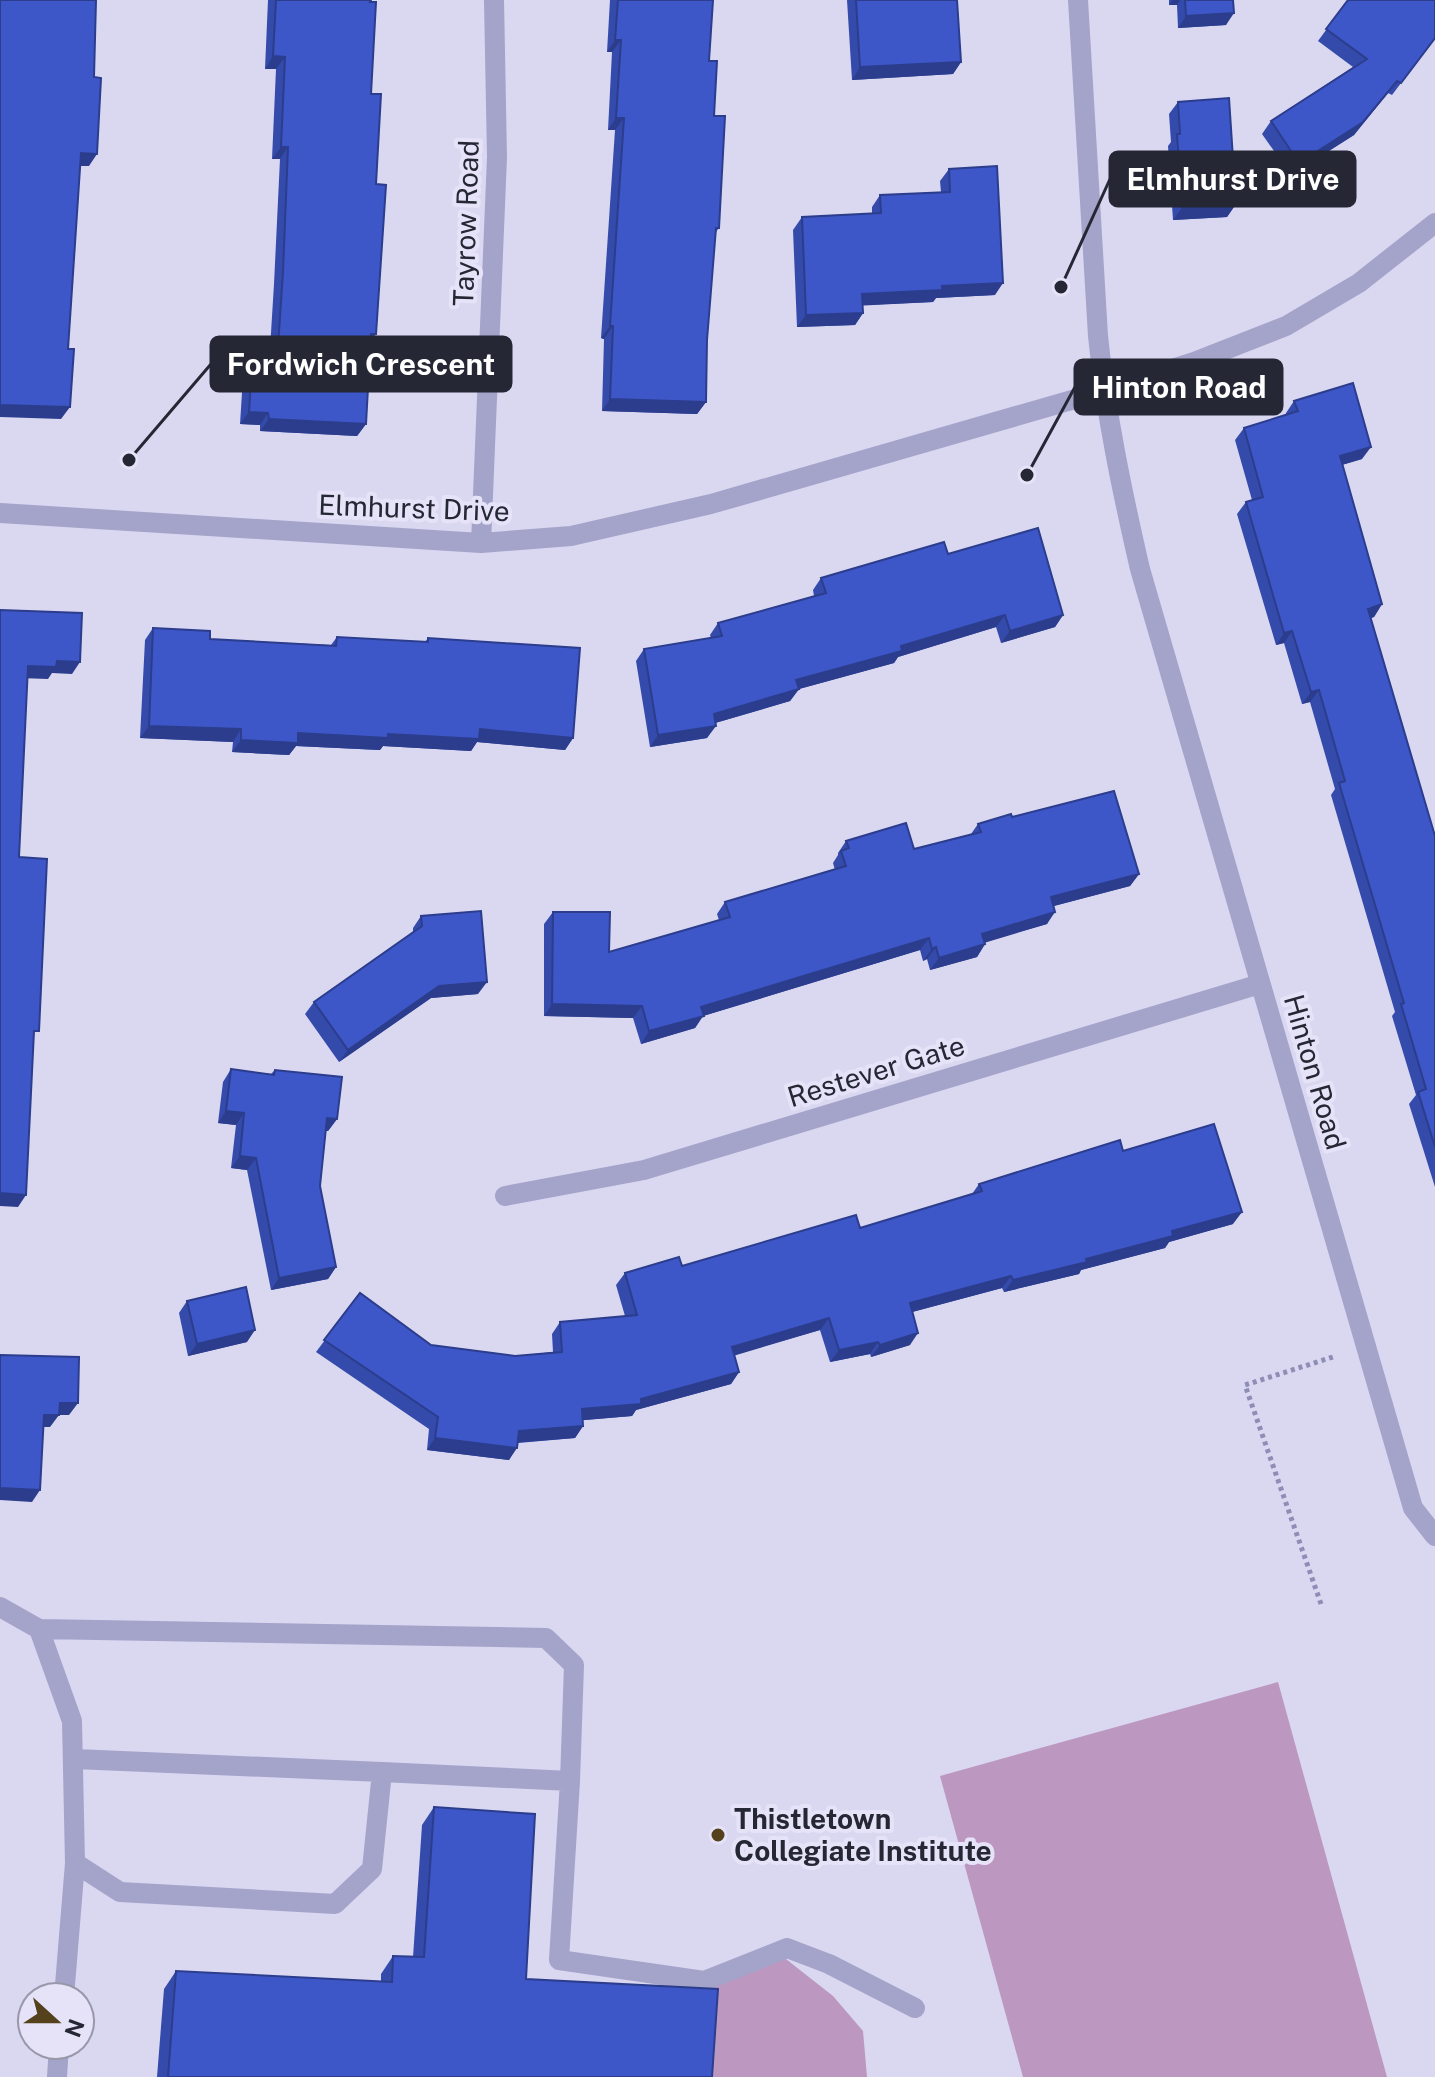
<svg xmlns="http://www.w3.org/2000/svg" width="1435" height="2077" viewBox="0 0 1435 2077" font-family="'Public Sans',sans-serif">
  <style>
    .green { fill: #bc97c0 }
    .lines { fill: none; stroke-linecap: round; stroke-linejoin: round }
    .path { stroke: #8e8db5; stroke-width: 5; stroke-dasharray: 4 4; stroke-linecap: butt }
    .minor { stroke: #a4a3c9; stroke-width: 20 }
    .wall { fill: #354bac }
    .shaded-wall { fill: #2b3d8c }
    .building { fill: #3e57c8; stroke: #2b3d8c; stroke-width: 2 }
    .poi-dot { fill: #55411b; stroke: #e6e3f9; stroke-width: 3 }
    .labels { text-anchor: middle; stroke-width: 8; stroke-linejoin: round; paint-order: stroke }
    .street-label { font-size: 28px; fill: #252734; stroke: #e6e3f9 }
    .poi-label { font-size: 28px; font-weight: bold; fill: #252734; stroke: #e6e3f9; text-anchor: start }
    .leader { fill: none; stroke: #252734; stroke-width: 3 }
    .callout-dot { fill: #252734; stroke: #e6e3f9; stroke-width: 3 }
    .callout { fill: #252734; stroke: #252734; stroke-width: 3 }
    .callout-label { font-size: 30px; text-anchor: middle; font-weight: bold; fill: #fff }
  </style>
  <rect width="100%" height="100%" fill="#dad7f1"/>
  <path class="green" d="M1278 1682 1387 2077H1023L940 1776Z
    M777 1952 833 1996 863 2031 867 2077H698L704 1981Z"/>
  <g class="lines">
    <path class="path" d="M1321 1604 1245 1385 1336 1356"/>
    <path class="minor" d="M1078 0 1098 336C1106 415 1122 491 1140 569L1413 1508 1435 1536
      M0 513 481 543 571 536 711 504 1103 391 1194 362 1286 326 1359 283 1435 223
      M481 543 497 157 494 0
      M505 1196 644 1170 1260 984
      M0 1607 39 1629 72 1721 75 1863 120 1892 335 1904 372 1869 382 1772 570 1781 559 1960 704 1981 787 1948 829 1964 915 2008
      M39 1629 546 1638 574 1665 570 1781
      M75 1759 382 1772
      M64 1997 75 1863
      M57 2077 59 2045"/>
  </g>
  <path class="wall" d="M268 0H371V94L376 184V334L371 342 366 424 357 436 260 431V425L240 424 243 377 252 364 269 365 274 284 280 159H272L276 69H265Z
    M610 0H713L709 61 714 116 719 228 715 233 707 340 706 402 697 414 602 411 604 339 601 338 615 130H608L612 52H607Z
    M847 0H957L961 62 953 74 852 80Z
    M1169 0H1233L1226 25 1178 28 1177 5H1169Z
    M1348 0 1435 38 1392 95 1388 93 1354 135 1291 175 1262 134 1271 121 1353 67 1318 41Z
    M1178 102 1236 204 1227 217 1173 220 1168 146 1171 142 1169 114Z
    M949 169 995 295 936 298 933 302 863 305V313L855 325 797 327 793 230 802 217 872 214V207L880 195 941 192 940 181Z
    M1294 401 1362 459 1342 465 1382 604 1374 617 1371 618 1435 836V1187L1409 1104 1416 1095 1392 1016 1395 1012 1331 795 1335 789 1310 702 1302 704 1284 643 1276 645 1237 514 1246 502 1252 500 1235 440 1244 428 1286 415V413Z
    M948 554 1063 615 1055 627 1001 643 996 627 898 657 894 663 799 689 790 701 715 723 707 738 650 747 636 661 644 649 711 638 710 635 718 623 814 596 813 590 821 578Z
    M153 628 210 639 331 645 337 637 425 642 428 638 573 738 565 750 477 742 471 751 383 746 380 750 296 746 289 755 232 752 233 742 140 738 145 640Z
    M1012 817 1139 874 1130 886 1054 906 1047 924 984 942 985 944 977 957 930 970 927 959 923 961 920 950 703 1016 695 1028 641 1044 633 1018 544 1016V924L553 912 609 952 719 920 717 914 725 902 835 870 833 863 838 855V853L846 841 914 849 971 834 978 824Z
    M421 916 478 994 431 998 339 1062 305 1014 314 1002 413 932V928Z
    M231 1069 271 1074 275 1070 337 1119 328 1131H326L320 1186 336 1267 328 1279 271 1290 247 1170 231 1168 236 1125 218 1123 223 1082Z
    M1123 1151 1233 1224 1169 1242 1165 1248 1081 1270 1079 1274 1004 1292 1002 1288 912 1312 910 1345 871 1357 870 1354 830 1362 820 1330 734 1355 739 1372 731 1384 636 1410 632 1416 583 1420V1426L575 1438 518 1443 509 1460 427 1450 429 1429 316 1352 360 1293 431 1345 515 1356 553 1352 552 1334 560 1322 625 1316 616 1285 625 1273 682 1266 860 1228 972 1194 979 1184Z
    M187 1301 247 1342 188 1356 179 1313Z
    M434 1807 526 1979 712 2077H157L164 1989 176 1971 381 1982V1974L393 1956 413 1957 422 1825Z"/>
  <path class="shaded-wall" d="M1173 0H1180L1177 5H1169Z
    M1234 13 1226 25 1178 28 1186 16Z
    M615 40H621L612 52H607Z
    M273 56 285 57 276 69H265Z
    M961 62 953 74 852 80 860 67Z
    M1397 81 1354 135 1291 175 1299 163Z
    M616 118H624L615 130H608Z
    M281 147H288L280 159H272Z
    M81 153 97 154 89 166H73Z
    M1236 204 1227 217 1173 220 1182 208Z
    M1003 283 995 295 936 298 933 302 854 306 862 294 942 286Z
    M863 313 855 325 797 327 806 315Z
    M610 326H613L604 339 601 338Z
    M610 399 706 402 697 414 602 411Z
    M0 405 70 407 61 419 0 417Z
    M249 412 268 413 260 425 240 424Z
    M269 419 366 424 357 436 260 431Z
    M1371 447 1362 459 1331 468 1340 456Z
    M1382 604 1374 617 1359 621 1368 609Z
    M1005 615 996 627 898 657 894 663 788 692 796 680 901 646Z
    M1063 615 1055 627 1001 643 1010 631Z
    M1292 631 1284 643 1276 645 1284 633Z
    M57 661 80 662 72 674 52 673 48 679 19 678 28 666Z
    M799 689 790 701 705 726 714 714Z
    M1319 690 1310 702 1302 704 1311 692Z
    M149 726 241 729 233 742 140 738Z
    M716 726 707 738 650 747 658 735Z
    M480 729 573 738 565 750 477 742 471 751 383 746 380 750 296 746 289 755 232 752 241 740 298 733 388 734Z
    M1139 874 1130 886 1042 909 1051 897Z
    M1055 912 1047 924 974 946 982 934Z
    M929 938 920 950 703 1016 695 1028 641 1044 649 1031 701 1007Z
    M985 944 977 957 930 970 939 958Z
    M936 947 927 959 923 961 932 949Z
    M487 982 478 994 431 998 339 1062 348 1050 439 986Z
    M552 1004 642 1006 633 1018 544 1016Z
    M226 1111 244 1113 236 1125 218 1123Z
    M327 1118 337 1119 328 1131 319 1130Z
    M240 1156 256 1158 247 1170 231 1168Z
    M0 1193 26 1195 18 1207 0 1206Z
    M1242 1212 1233 1224 1169 1242 1165 1248 1081 1270 1079 1274 1004 1292 1013 1280 1086 1259 1172 1231Z
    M336 1267 328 1279 271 1290 279 1278Z
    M1011 1276 1002 1288 901 1315 910 1303Z
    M829 1318 820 1330 723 1359 732 1347Z
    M255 1330 247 1342 188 1356 197 1344Z
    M918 1333 910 1345 871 1357 880 1345Z
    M878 1342 870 1354 830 1362 839 1350Z
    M739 1372 731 1384 636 1410 632 1416 574 1421 582 1409 641 1399Z
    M60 1403H78L69 1415H59L50 1427H36L44 1415Z
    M583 1426 575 1438 511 1443 519 1431Z
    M435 1438 517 1448 509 1460 427 1450Z
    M0 1488 40 1490 32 1502 0 1500Z"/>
  <path class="building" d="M0 0H96L94 77 101 78 97 154 81 153 68 349H74L70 407 0 405Z
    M276 0H371L370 2H376L371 94H381L376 184 386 185 376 334H371L366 424 269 419 268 413 249 412 252 364 272 365V362H277L283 272 288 147H281L285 57 273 56Z
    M618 0H713L709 61H717L714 116H725L719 228H716L707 340 706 402 610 399 613 326H610L624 118H616L621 40H615Z
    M856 0H957L961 62 860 67Z
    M1185 0H1233L1234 13 1186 16Z
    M1348 0H1435V38L1401 83 1397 81 1363 122 1299 163 1271 121 1367 59 1326 29Z
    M1229 98 1236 204 1182 208 1177 134H1180L1178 102Z
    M997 166 1003 283 942 286V290L862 294 863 313 806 315 802 217 881 213 880 195 950 192 949 169Z
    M1353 383 1371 447 1340 456 1382 604 1368 609 1435 836V1147L1418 1092 1426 1089 1401 1004 1404 1003 1339 783 1345 781 1319 690 1311 692 1292 631 1284 633 1246 502 1263 497 1244 428 1298 411 1294 401Z
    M1038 528 1063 615 1010 631 1005 615 901 646 902 651 796 680 799 689 714 714 716 726 658 735 644 649 722 636 718 623 826 593 821 578 944 542 948 554Z
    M0 610 82 613 80 662 57 661 56 667 28 666 19 857 47 859 39 1031H34L26 1195 0 1193Z
    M153 628 210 631V639L336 646 337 637 428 642V638L580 648 573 738 480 729 479 739 388 734V738L298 733V743L241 740V729L149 726Z
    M1114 791 1139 874 1051 897 1055 912 982 934 985 944 939 958 936 947 932 949 929 938 701 1007 704 1016 649 1031 642 1006 552 1004 553 912H610L609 952 730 917 725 902 846 866 841 851 849 848 846 841 906 823 914 849 981 832 978 824 1011 814 1012 817Z
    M481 911 487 982 439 986 348 1050 314 1002 422 926 421 916Z
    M231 1069 274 1075 275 1070 342 1077 337 1119 327 1118 320 1186 336 1267 279 1278 256 1158 240 1156 244 1113 226 1111Z
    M1214 1124 1242 1212 1172 1231 1173 1236 1086 1259 1087 1262 1013 1280 1011 1276 910 1303 918 1333 880 1345 878 1342 839 1350 829 1318 732 1347 739 1372 641 1399V1404L582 1409 583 1426 519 1431 517 1448 435 1438 438 1417 324 1340 360 1293 431 1345 515 1356 562 1352 560 1322 637 1315 625 1273 679 1257 682 1266 856 1215 860 1228 982 1191 979 1184 1120 1140 1123 1151Z
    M246 1287 255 1330 197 1344 187 1301Z
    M0 1355 79 1357 78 1403H60L59 1415H44L40 1490 0 1488Z
    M434 1807 535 1814 526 1979 718 1989 712 2077H168L176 1971 392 1982 393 1956 424 1957Z"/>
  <circle class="poi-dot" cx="718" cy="1835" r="8"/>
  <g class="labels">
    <g class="street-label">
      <text transform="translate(466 223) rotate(-88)" y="10">Tayrow Road</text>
      <text transform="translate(414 508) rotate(2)" y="10">Elmhurst Drive</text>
      <text transform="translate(876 1071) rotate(-17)" y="10">Restever Gate</text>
      <text transform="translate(1315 1072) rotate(74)" y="10">Hinton Road</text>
    </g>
    <g class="poi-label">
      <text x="734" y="1829">Thistletown<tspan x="734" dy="32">Collegiate Institute</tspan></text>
    </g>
  </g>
  <path class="leader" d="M1061 287L1110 179M129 460L211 364M1027 475L1075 387"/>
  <g class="callout-dot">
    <circle cx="1061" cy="287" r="8"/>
    <circle cx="129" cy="460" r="8"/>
    <circle cx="1027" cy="475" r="8"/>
  </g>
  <g class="callout">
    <rect x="1110" y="152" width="245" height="54" rx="8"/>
    <rect x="211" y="337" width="300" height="54" rx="8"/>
    <rect x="1075" y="360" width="207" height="54" rx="8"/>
  </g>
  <g class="callout-label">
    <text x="1233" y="190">Elmhurst Drive</text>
    <text x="361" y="375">Fordwich Crescent</text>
    <text x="1179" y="398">Hinton Road</text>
  </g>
  <g transform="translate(56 2021) rotate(111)"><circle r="38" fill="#e6e3f9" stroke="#9998aa" stroke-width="2"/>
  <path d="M0-6L14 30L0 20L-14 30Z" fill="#55411b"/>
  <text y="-12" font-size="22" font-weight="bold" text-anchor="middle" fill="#252734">N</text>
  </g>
</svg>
